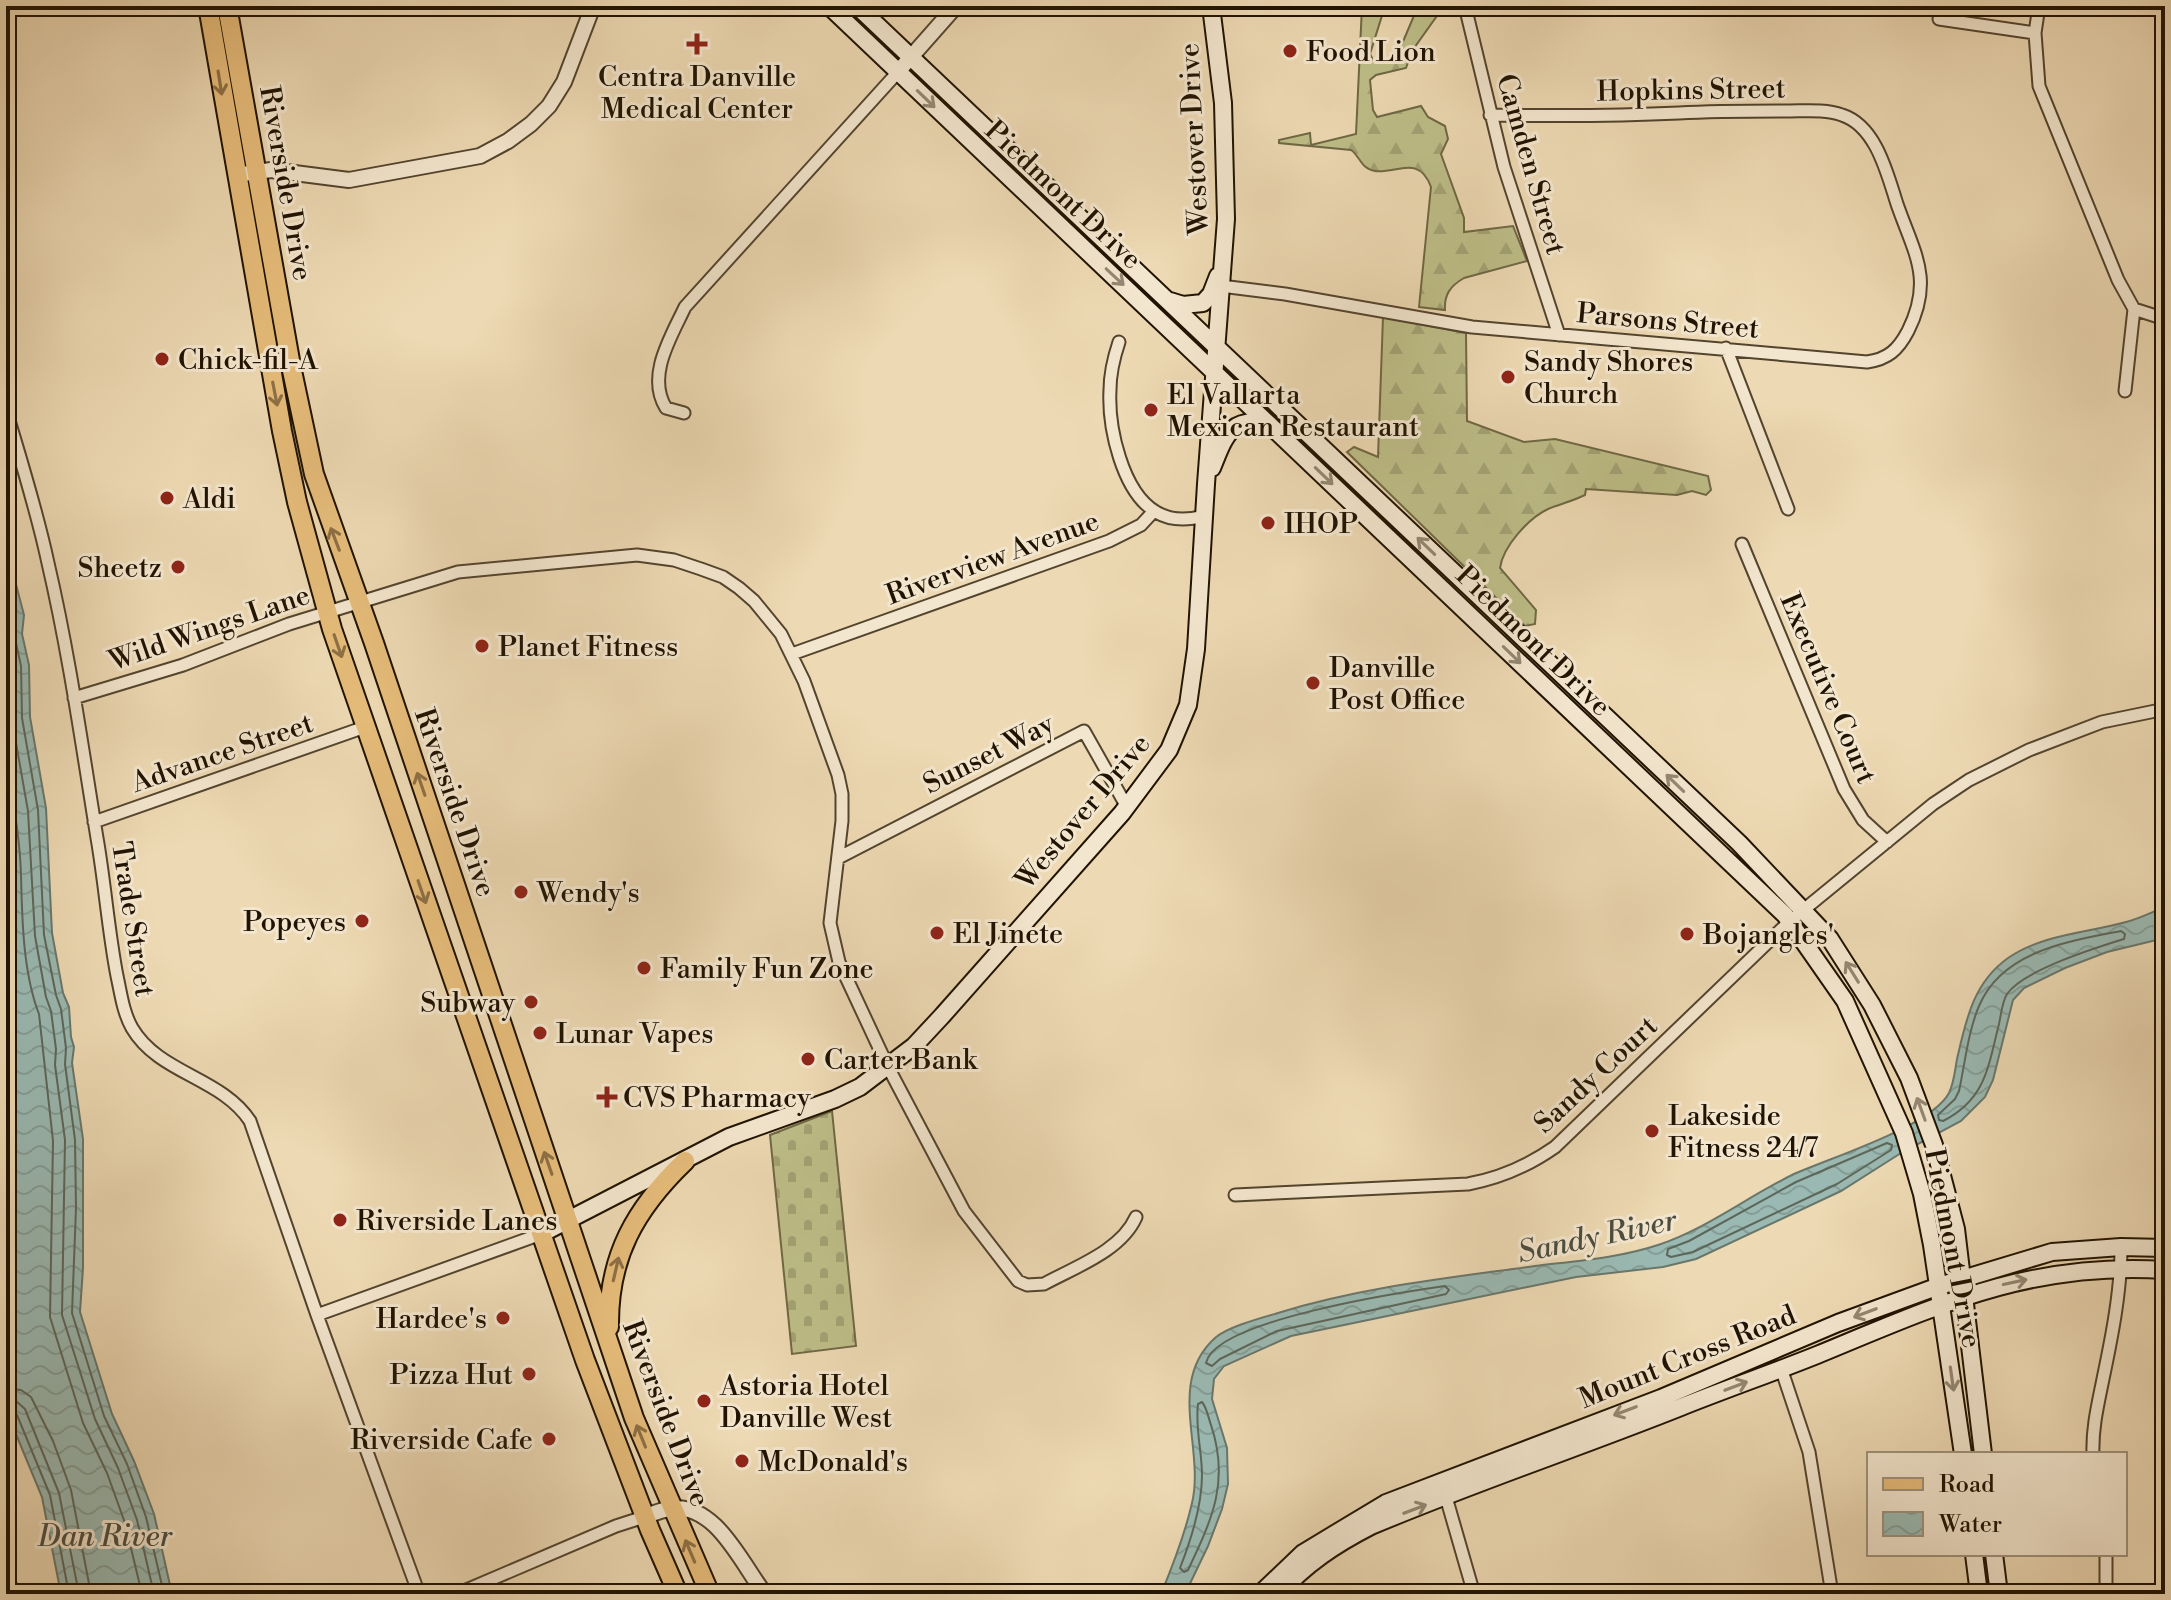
<svg xmlns="http://www.w3.org/2000/svg" width="2171" height="1600" viewBox="0 0 2171 1600" font-family="'Libre Bodoni',serif">
  <style>
    .forest { fill: url(#forest-firs); stroke: #6f6844; stroke-width: 2 }
    .cemetery { fill: url(#cemetery-stones); stroke: #6f6844; stroke-width: 2 }
    .water { fill: url(#water-waves); stroke: #69776b; stroke-width: 2 }
    .lines { fill: none; stroke-linecap: round; stroke-linejoin: round }
    .shore { stroke: #5d665a; stroke-width: 2 }
    .minor-casing { stroke: #53442e; stroke-width: 15 }
    .tertiary-casing { stroke: #53442e; stroke-width: 18 }
    .secondary-casing { stroke: #201301; stroke-width: 20 }
    .primary-casing { stroke: #201301; stroke-width: 22 }
    .minor { stroke: #f3e6ce; stroke-width: 11 }
    .tertiary { stroke: #f3e6ce; stroke-width: 14 }
    .secondary { stroke: #f3e6ce; stroke-width: 16 }
    .primary { stroke: #e6bc7a; stroke-width: 18 }
    .oneway { stroke: #8d7044 }
    .oneway2 { stroke: #948772 }
    .poi-dot { fill: #8f2418; stroke: #f3e6ce; stroke-width: 3 }
    .labels { text-anchor: middle; stroke-width: 6; stroke-linejoin: round; paint-order: stroke }
    .poi-label { font-size: 28px; fill: #201301; stroke: #f3e6ce; text-anchor: start }
    .street-label { font-size: 28px; fill: #201301; stroke: #f3e6ce }
    .water-label { font-size: 30px; font-style: italic; fill: #4b4d3f; stroke: #f3e6ce }
  </style>
  <defs>
    <pattern id="forest-firs" width="22" height="20" patternUnits="userSpaceOnUse" patternTransform="scale(2)"><rect width="22" height="20" fill="#bebe88"/><path d="M5 1l3.5 6h-7zM16 11l3.5 6h-7z" fill="#a3a274"/></pattern>
    <pattern id="cemetery-stones" width="16" height="16" patternUnits="userSpaceOnUse" patternTransform="scale(2)"><rect width="16" height="16" fill="#bebe88"/><path d="M2 7V4a2 2 0 0 1 4 0v3zM10 15v-3a2 2 0 0 1 4 0v3z" fill="#a3a274"/></pattern>
    <pattern id="water-waves" width="16" height="10" patternUnits="userSpaceOnUse" patternTransform="scale(2)"><rect width="16" height="10" fill="#9ab9b2"/><path d="M0 5q4-4 8 0t8 0" fill="none" stroke="#849e97"/></pattern>
  </defs>
  <rect width="100%" height="100%" fill="#edd9b3"/>
  <filter id="stains"><feTurbulence type="fractalNoise" baseFrequency=".0025" numOctaves="4"/><feColorMatrix values="0 0 0 0 .2 0 0 0 0 .09 0 0 0 0 .02 0 0 0 .5 -.17"/></filter>
  <radialGradient id="worn" r=".72"><stop offset=".6" stop-color="#630" stop-opacity="0"/><stop offset="1" stop-color="#630" stop-opacity=".3"/></radialGradient>
  <path class="forest" d="M1362 6H1385L1370 54 1374 62 1387 63 1397 56 1418 6H1444L1412 51 1406 68 1376 75 1370 80 1373 110 1377 117 1421 106 1428 117 1445 126 1448 139 1441 154 1464 218V232L1513 226 1527 261 1464 278C1450 286 1444 295 1445 310L1419 307 1431 187C1419 154 1396 174 1375 171 1361 169 1360 156 1351 150L1279 143V140L1310 133 1311 145 1356 134Z
    M1383 317 1466 333 1467 421 1524 442 1555 439 1708 476 1711 490 1706 495 1692 491 1677 495 1586 489 1585 495C1573 501 1560 504 1548 509 1529 518 1503 546 1500 568L1536 610 1535 624 1525 626 1347 452 1354 447 1378 457Z"/>
  <path class="cemetery" d="M832 1111 856 1346 792 1354 770 1135Z"/>
  <path class="water" d="M6 546 24 615 22 634 29 665 30 717 46 808 52 933 63 993 69 1007 71 1037 74 1047 72 1063 83 1139V1268L80 1312 112 1414 134 1461 154 1514 172 1594H61L42 1497 6 1410Z
    M2165 907V938L2107 952 2065 968 2024 988 2013 1000 1993 1080 1985 1097 1961 1121 1901 1153 1841 1191 1696 1259 1663 1267 1576 1277 1291 1336 1224 1366 1214 1379 1212 1399 1227 1448 1228 1484 1222 1509 1208 1546 1185 1594H1161C1173 1565 1185 1534 1192 1503 1205 1449 1166 1382 1215 1338 1227 1327 1261 1318 1278 1313 1362 1287 1449 1278 1535 1266 1575 1261 1619 1258 1658 1245 1706 1229 1747 1197 1792 1175 1829 1158 1931 1127 1949 1093 1954 1083 1955 1070 1957 1059 1966 1020 1973 983 2008 958 2043 934 2087 933 2126 922 2139 919 2152 912 2165 907Z"/>
  <g class="lines">
    <path class="shore" d="M6 577 16 615 14 634 21 666 22 718 38 810 44 935 56 995 61 1009 66 1048 65 1064 75 1140 76 1208 72 1313 104 1416 127 1464 146 1517 164 1594
      M6 645 11 667 12 720 28 811 35 936 46 997 51 1011 56 1049 55 1065 65 1140 62 1315 95 1419 118 1468 137 1520 154 1594
      M6 759C12 797 20 836 21 875 22 918 23 973 39 1014L53 1141 50 1317 83 1423 107 1473 125 1523 142 1594
      M2121 931 2125 934 2124 939C2095 948 2024 970 2007 994 2002 1002 2001 1015 1999 1024 1988 1067 1986 1099 1943 1121L1939 1120 1938 1115 1955 1099 1959 1091C1965 1063 1968 1032 1979 1006 2002 951 2069 941 2121 931Z
      M1887 1143 1892 1145 1891 1150 1837 1184 1693 1252 1671 1257 1667 1255 1668 1249 1689 1241 1796 1182Z
      M1445 1286 1449 1290 1446 1294 1277 1331 1220 1359 1212 1366 1206 1363C1215 1320 1403 1292 1445 1286Z
      M6 1388 21 1390 31 1397 53 1441 71 1490 91 1594
      M6 1400 16 1401 25 1409 59 1493 79 1594
      M1202 1402C1207 1408 1208 1417 1211 1425 1230 1482 1212 1519 1188 1570L1184 1572 1180 1568C1191 1540 1202 1504 1202 1475 1202 1451 1195 1428 1198 1404Z
      M6 1410H12L17 1415 50 1495 69 1594"/>
    <g class="minor-casing">
      <path id="minor" d="M1465 6 1504 167 1559 335
        M2039 6 2035 33 2039 86 2118 280 2134 309 2125 391
        M1939 19 2035 33
        M1221 286 1285 294 1472 327 1867 362C1888 359 1898 350 1908 331 1934 279 1914 253 1897 204 1887 173 1876 126 1842 115 1825 109 1806 111 1788 111 1751 111 1715 111 1679 113 1616 116 1553 116 1490 115
        M2134 309 2165 319
        M1119 342C1114 357 1110 373 1110 390 1108 427 1122 492 1156 512 1171 521 1189 520 1204 516
        M1726 348 1788 509
        M6 410C21 461 37 511 48 563 69 653 82 746 97 838 105 884 108 929 117 976 121 994 123 1012 132 1028 159 1074 221 1077 250 1121L317 1315 419 1594
        M684 413 666 408C646 376 671 337 685 307L898 72
        M1742 544 1844 789 1863 820 1887 842
        M792 654 1109 541 1141 525 1154 511
        M74 698 183 665 289 624 458 572 637 555 674 560 701 569 723 577 739 588 754 601 781 634 804 681 838 775 842 794V821L830 923 839 962 888 1067 964 1211 1018 1281 1027 1285 1044 1284C1075 1267 1121 1251 1136 1217
        M94 822 365 727
        M838 858 1084 731 1127 807
        M1235 1195 1468 1184C1501 1178 1528 1166 1555 1147L1790 921 1933 804 1969 780 2029 750 2102 722 2165 709
        M317 1315 541 1234
        M1781 1368 1809 1452 1832 1594
        M2093 1454C2092 1428 2098 1404 2103 1379 2112 1336 2121 1291 2121 1247
        M1446 1497 1474 1594
        M2106 1554V1594
        M457 1594 616 1526 644 1517"/>
    </g>
    <g class="tertiary-casing">
      <path id="tertiary" d="M903 66 956 6
        M236 175 271 170 349 180 480 156 508 141 531 124 549 106 564 82 593 6
        M644 1517C652 1514 661 1510 669 1509 715 1500 742 1565 765 1594"/>
    </g>
    <g class="secondary-casing">
      <path id="secondary" d="M829 6 1785 915 1845 1001 1904 1133 1922 1194 1932 1245 1963 1454
        M857 6 1739 843 1830 939 1872 1005 1909 1078 1934 1145 1956 1229 1983 1454
        M1170 301 1183 305 1203 303 1211 294 1218 276
        M1212 468C1225 436 1230 416 1269 424
        M541 1234 729 1137 835 1099 860 1087 914 1046 942 1016 1122 813 1169 750 1188 705 1196 649 1206 484 1226 219 1223 103 1211 6
        M1974 1554 1979 1594
        M1994 1554 1999 1594
        M1260 1594 1303 1553 1386 1503 1661 1398 1838 1323 1939 1286 2052 1252 2121 1247 2165 1248
        M1279 1594C1305 1564 1336 1544 1371 1526 1473 1483 1578 1448 1681 1407 1726 1389 1772 1373 1817 1355 1936 1306 2031 1261 2165 1270"/>
    </g>
    <g class="primary-casing">
      <path id="primary" d="M208 6 282 431 297 502 332 629 585 1360 650 1530 678 1594
        M227 6 291 366 314 474 374 643 634 1418 710 1594
        M609 1327C608 1257 635 1209 685 1161
        M6 1583 9 1594"/>
    </g>
    <use href="#minor" class="minor"/>
    <use href="#tertiary" class="tertiary"/>
    <use href="#secondary" class="secondary"/>
    <use href="#primary" class="primary"/>
  </g>
  <defs><path id="oneway-shaft" d="M-6 0H5M1.5-3L5.5 0L1.5 3" fill="none" stroke-width="1.6" stroke-linecap="round" stroke-linejoin="round" transform="scale(2)"/></defs>
  <g class="oneway">
    <use href="#oneway-shaft" transform="translate(220 83) rotate(81)"/>
    <use href="#oneway-shaft" transform="translate(275 394) rotate(79)"/>
    <use href="#oneway-shaft" transform="translate(335 539) rotate(-111)"/>
    <use href="#oneway-shaft" transform="translate(338 646) rotate(71)"/>
    <use href="#oneway-shaft" transform="translate(421 784) rotate(-109)"/>
    <use href="#oneway-shaft" transform="translate(422 892) rotate(71)"/>
    <use href="#oneway-shaft" transform="translate(548 1163) rotate(-109)"/>
    <use href="#oneway-shaft" transform="translate(616 1269) rotate(-77)"/>
    <use href="#oneway-shaft" transform="translate(641 1436) rotate(-112)"/>
    <use href="#oneway-shaft" transform="translate(690 1551) rotate(-113)"/>
  </g>
  <g class="oneway2">
    <use href="#oneway-shaft" transform="translate(926 99) rotate(44)"/>
    <use href="#oneway-shaft" transform="translate(1115 277) rotate(43)"/>
    <use href="#oneway-shaft" transform="translate(1324 476) rotate(44)"/>
    <use href="#oneway-shaft" transform="translate(1426 546) rotate(-136)"/>
    <use href="#oneway-shaft" transform="translate(1512 655) rotate(44)"/>
    <use href="#oneway-shaft" transform="translate(1675 783) rotate(-136)"/>
    <use href="#oneway-shaft" transform="translate(1852 972) rotate(-122)"/>
    <use href="#oneway-shaft" transform="translate(1921 1109) rotate(-110)"/>
    <use href="#oneway-shaft" transform="translate(2015 1282) rotate(-12)"/>
    <use href="#oneway-shaft" transform="translate(1865 1313) rotate(159)"/>
    <use href="#oneway-shaft" transform="translate(1952 1379) rotate(82)"/>
    <use href="#oneway-shaft" transform="translate(1736 1386) rotate(-21)"/>
    <use href="#oneway-shaft" transform="translate(1625 1411) rotate(159)"/>
    <use href="#oneway-shaft" transform="translate(1415 1509) rotate(-21)"/>
  </g>
  <g class="poi-dot">
    <path d="M693 32h8v8h8v8h-8v8h-8v-8h-8v-8h8z"/>
    <circle cx="1290" cy="51" r="8"/>
    <circle cx="162" cy="359" r="8"/>
    <circle cx="1508" cy="377" r="8"/>
    <circle cx="1151" cy="410" r="8"/>
    <circle cx="167" cy="498" r="8"/>
    <circle cx="1268" cy="523" r="8"/>
    <circle cx="178" cy="567" r="8"/>
    <circle cx="482" cy="646" r="8"/>
    <circle cx="1313" cy="683" r="8"/>
    <circle cx="521" cy="892" r="8"/>
    <circle cx="362" cy="921" r="8"/>
    <circle cx="937" cy="933" r="8"/>
    <circle cx="1687" cy="934" r="8"/>
    <circle cx="644" cy="968" r="8"/>
    <circle cx="531" cy="1002" r="8"/>
    <circle cx="540" cy="1033" r="8"/>
    <circle cx="808" cy="1059" r="8"/>
    <path d="M603 1085h8v8h8v8h-8v8h-8v-8h-8v-8h8z"/>
    <circle cx="1652" cy="1131" r="8"/>
    <circle cx="340" cy="1220" r="8"/>
    <circle cx="503" cy="1318" r="8"/>
    <circle cx="529" cy="1374" r="8"/>
    <circle cx="704" cy="1401" r="8"/>
    <circle cx="549" cy="1439" r="8"/>
    <circle cx="742" cy="1461" r="8"/>
  </g>
  <g class="labels">
    <g class="poi-label">
      <text x="1306" y="61">Food Lion</text>
      <text x="697" y="86" text-anchor="middle">Centra Danville<tspan x="697" dy="32">Medical Center</tspan></text>
      <text x="178" y="369">Chick-fil-A</text>
      <text x="1524" y="371">Sandy Shores<tspan x="1524" dy="32">Church</tspan></text>
      <text x="1167" y="404">El Vallarta<tspan x="1167" dy="32">Mexican Restaurant</tspan></text>
      <text x="183" y="508">Aldi</text>
      <text x="1284" y="533">IHOP</text>
      <text x="162" y="577" text-anchor="end">Sheetz</text>
      <text x="498" y="656">Planet Fitness</text>
      <text x="1329" y="677">Danville<tspan x="1329" dy="32">Post Office</tspan></text>
      <text x="537" y="902">Wendy's</text>
      <text x="346" y="931" text-anchor="end">Popeyes</text>
      <text x="953" y="943">El Jinete</text>
      <text x="1703" y="944">Bojangles'</text>
      <text x="660" y="978">Family Fun Zone</text>
      <text x="515" y="1012" text-anchor="end">Subway</text>
      <text x="556" y="1043">Lunar Vapes</text>
      <text x="824" y="1069">Carter Bank</text>
      <text x="623" y="1107">CVS Pharmacy</text>
      <text x="1668" y="1125">Lakeside<tspan x="1668" dy="32">Fitness 24/7</tspan></text>
      <text x="356" y="1230">Riverside Lanes</text>
      <text x="487" y="1328" text-anchor="end">Hardee's</text>
      <text x="513" y="1384" text-anchor="end">Pizza Hut</text>
      <text x="720" y="1395">Astoria Hotel<tspan x="720" dy="32">Danville West</tspan></text>
      <text x="533" y="1449" text-anchor="end">Riverside Cafe</text>
      <text x="758" y="1471">McDonald's</text>
    </g>
    <g class="street-label">
      <text transform="translate(1691 89) rotate(-1)" y="10">Hopkins Street</text>
      <text transform="translate(1193 139) rotate(-93)" y="10">Westover Drive</text>
      <text transform="translate(1532 164) rotate(74)" y="10">Camden Street</text>
      <text transform="translate(287 183) rotate(80)" y="10">Riverside Drive</text>
      <text transform="translate(1064 194) rotate(43)" y="10">Piedmont Drive</text>
      <text transform="translate(1668 320) rotate(5)" y="10">Parsons Street</text>
      <text transform="translate(992 557) rotate(-20)" y="10">Riverview Avenue</text>
      <text transform="translate(209 627) rotate(-19)" y="10">Wild Wings Lane</text>
      <text transform="translate(1534 640) rotate(44)" y="10">Piedmont Drive</text>
      <text transform="translate(1829 688) rotate(67)" y="10">Executive Court</text>
      <text transform="translate(222 752) rotate(-19)" y="10">Advance Street</text>
      <text transform="translate(988 753) rotate(-27)" y="10">Sunset Way</text>
      <text transform="translate(456 802) rotate(71)" y="10">Riverside Drive</text>
      <text transform="translate(1082 811) rotate(-50)" y="10">Westover Drive</text>
      <text transform="translate(134 919) rotate(81)" y="10">Trade Street</text>
      <text transform="translate(1595 1074) rotate(-43)" y="10">Sandy Court</text>
      <text transform="translate(1954 1248) rotate(79)" y="10">Piedmont Drive</text>
      <text transform="translate(1687 1356) rotate(-22)" y="10">Mount Cross Road</text>
      <text transform="translate(667 1413) rotate(69)" y="10">Riverside Drive</text>
    </g>
    <g class="water-label">
      <text transform="translate(1597 1236) rotate(-12)" y="10">Sandy River</text>
      <text x="105" y="1546">Dan River</text>
    </g>
  </g>
  <rect width="2171" height="1600" fill="none" stroke="#edd9b3" stroke-width="32"/>
  <rect x="8" y="8" width="2155" height="1584" fill="none" stroke="#201301" stroke-width="4"/>
  <rect x="16" y="16" width="2139" height="1568" fill="none" stroke="#201301" stroke-width="2"/>
  <rect x="1867" y="1452" width="260" height="104" fill="#f3e6ce" stroke="#9f927c" stroke-width="2"/>
  <rect x="1883" y="1478" width="40" height="12" fill="#e6bc7a" stroke="#9f927c" stroke-width="2"/>
  <text x="1939" y="1492" font-size="24" fill="#201301">Road</text>
  <rect x="1883" y="1512" width="40" height="24" fill="url(#water-waves)" stroke="#9f927c" stroke-width="2"/>
  <text x="1939" y="1532" font-size="24" fill="#201301">Water</text>
  <rect width="100%" height="100%" filter="url(#stains)"/>
  <rect width="100%" height="100%" fill="url(#worn)"/>
</svg>
